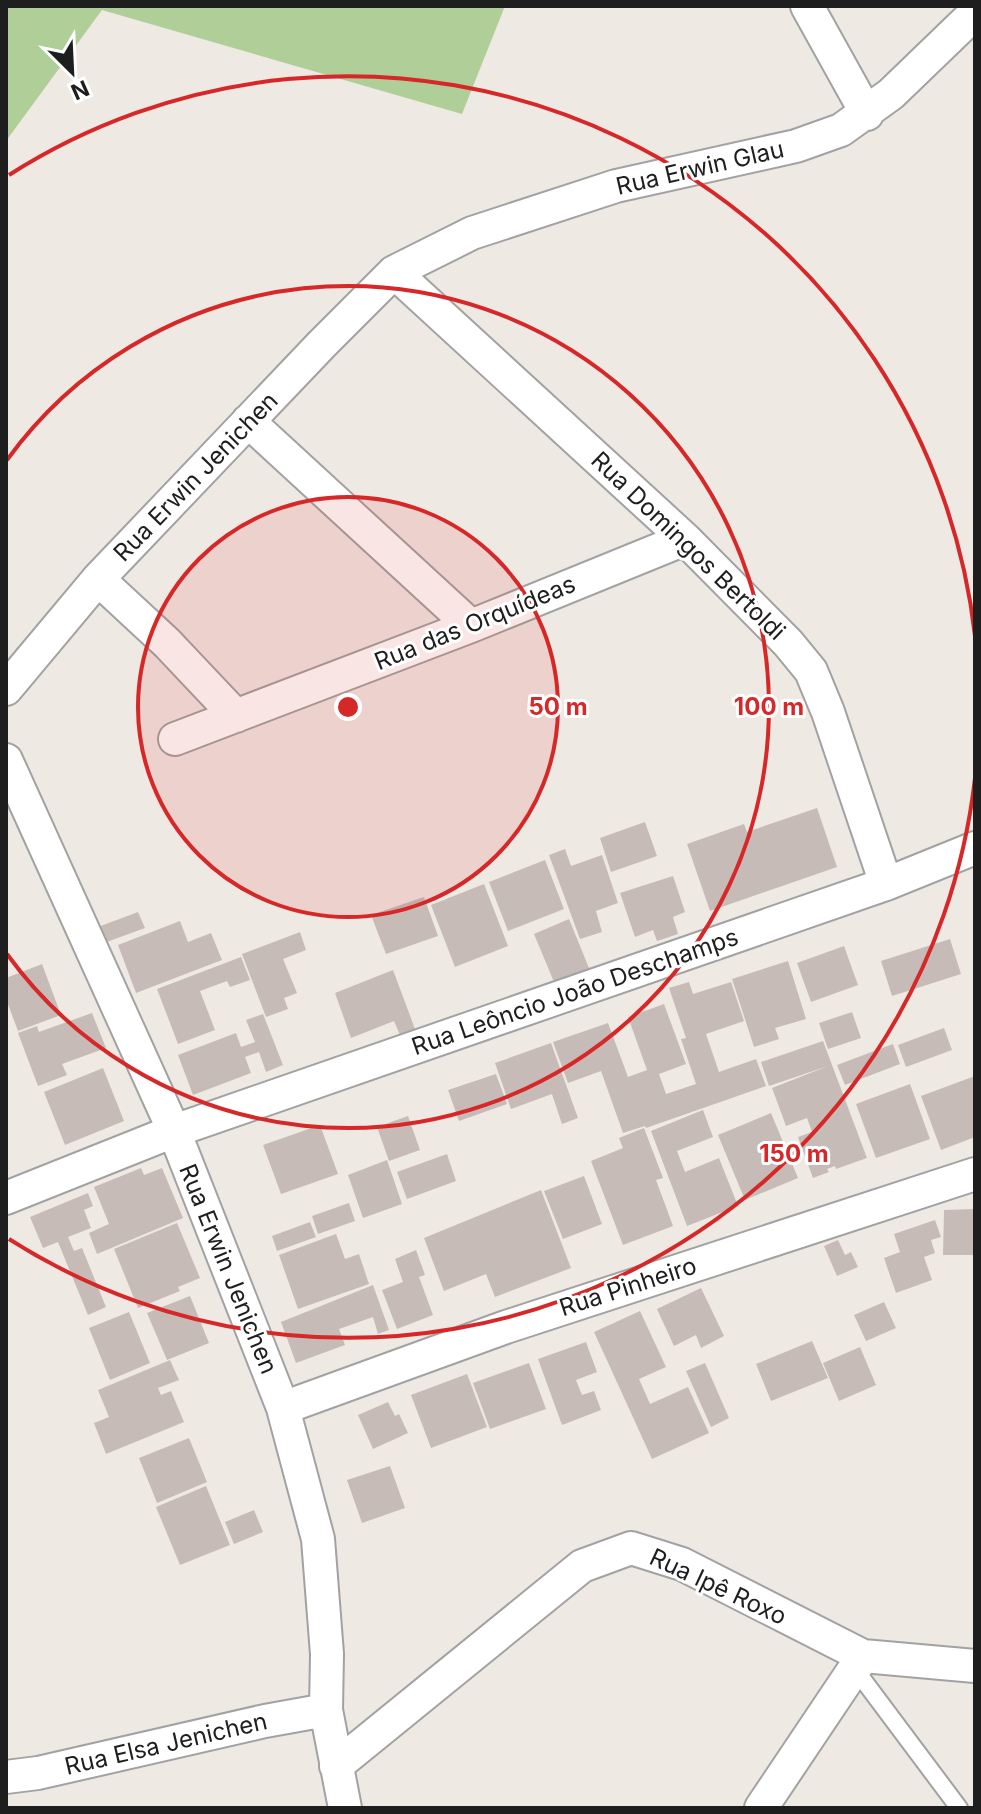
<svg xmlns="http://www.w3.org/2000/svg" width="981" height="1814" viewBox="0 0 981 1814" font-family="Inter,sans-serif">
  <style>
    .forest { fill: #b0cf98 }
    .building { fill: #c7bbb7 }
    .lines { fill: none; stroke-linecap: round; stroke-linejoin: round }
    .service-casing { stroke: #a2a2a2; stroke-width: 20 }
    .minor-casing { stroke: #a2a2a2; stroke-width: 36 }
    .service { stroke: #fff; stroke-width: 16 }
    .minor { stroke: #fff; stroke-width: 32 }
    .ring { fill: none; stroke: #d62828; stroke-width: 4 }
    .labels { text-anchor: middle; stroke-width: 6; stroke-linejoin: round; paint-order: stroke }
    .street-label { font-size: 24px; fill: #1e1e1e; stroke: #fff }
    .centre { fill: #d62828; stroke: #fff; stroke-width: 4 }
    .ring-label { font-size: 24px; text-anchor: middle; font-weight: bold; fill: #d62828; stroke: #fff; stroke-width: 6; stroke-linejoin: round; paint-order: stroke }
  </style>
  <rect width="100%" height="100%" fill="#efe9e3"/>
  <path class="forest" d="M6 6H505L462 114 102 10 6 141Z"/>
  <path class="building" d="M817 808 837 867 710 911 687 844 744 824 747 832Z
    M645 822 657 856 611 872 600 838Z
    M565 849 571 866 602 855 618 903 596 911 602 932 580 939 549 855Z
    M545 860 564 909 508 931 489 882Z
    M673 876 685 912 673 917 678 934 657 941 653 930 635 937 620 893Z
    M484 884 508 946 455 967 431 905Z
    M424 897 438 936 386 954 371 915Z
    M138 912 145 928 104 943 98 927Z
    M569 919 589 968 554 982 534 934Z
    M180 921 188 942 211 933 222 960 136 993 118 945Z
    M300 932 306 950 283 959 297 993 284 998 288 1009 266 1017 242 954Z
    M950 939 961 974 892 996 881 961Z
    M844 946 858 985 811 1002 797 963Z
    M241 957 250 980 230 987 227 981 200 991 215 1030 178 1044 157 989Z
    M788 961 806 1019 775 1028 779 1039 754 1047 732 979Z
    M42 964 61 1015 18 1031 6 999V978Z
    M393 970 415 1029 400 1035 394 1021 351 1038 335 993Z
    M689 982 693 994 731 982 744 1021 706 1034 719 1072 756 1059 766 1086 646 1128 645 1126 623 1133 601 1071 568 1083 553 1042 608 1023 628 1077 647 1070 628 1017 664 1004 686 1064 659 1074 666 1094 696 1084 681 1039 686 1038 669 988Z
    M852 1012 861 1038 828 1049 819 1023Z
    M92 1013 106 1048 62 1064 67 1075 38 1086 18 1033 37 1026 39 1032Z
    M263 1014 283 1065 266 1072 259 1052 245 1057 251 1073 193 1095 178 1055 236 1033 241 1047 255 1042 246 1020Z
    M944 1028 952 1050 906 1067 898 1045Z
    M823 1041 867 1158 836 1169 835 1166 827 1169 829 1172 813 1178 798 1137 812 1132 807 1118 786 1126 772 1088 828 1066 769 1086 761 1062Z
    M551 1043 578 1118 562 1124 552 1094 511 1109 495 1063Z
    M893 1044 900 1064 845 1085 837 1065Z
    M103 1068 124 1121 65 1145 44 1092Z
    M496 1074 507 1104 459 1121 448 1090Z
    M975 1076V1137L941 1150 921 1096Z
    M910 1084 930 1139 876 1158 856 1104Z
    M703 1110 713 1137 677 1151 685 1172 719 1158 738 1206 687 1226 651 1131Z
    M771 1113 798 1178 745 1200 718 1135Z
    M408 1116 420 1150 389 1161 377 1127Z
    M320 1125 338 1174 281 1194 263 1145Z
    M644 1128 663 1178 656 1180 673 1226 623 1245 591 1161 623 1148 619 1138Z
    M447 1154 456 1181 407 1199 397 1172Z
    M387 1160 402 1204 363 1218 348 1175Z
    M141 1168 144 1175 162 1168 183 1218 97 1254 89 1233 109 1224 94 1187Z
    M584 1176 602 1224 563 1239 544 1191Z
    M541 1190 571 1268 495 1297 486 1274 444 1291 424 1238Z
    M88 1193 93 1206 84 1210 91 1228 68 1237 74 1251 82 1248 106 1307 88 1315 58 1242 43 1248 30 1217Z
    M349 1203 355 1221 318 1234 312 1216Z
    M975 1209V1255H943L944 1210Z
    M935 1220 941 1237 931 1240 935 1253 924 1257 932 1280 896 1293 884 1258 900 1252 894 1234Z
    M310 1222 316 1237 277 1251 272 1236Z
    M177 1223 200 1278 178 1287 180 1291 138 1308 114 1249Z
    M336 1234 345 1259 359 1254 369 1284 298 1309 279 1255Z
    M838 1240 845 1255 851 1252 858 1267 837 1276 824 1246Z
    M416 1250 425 1275 419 1277 433 1315 397 1329 382 1290 403 1282 395 1259Z
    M373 1285 389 1330 378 1334 373 1317 339 1329 345 1345 296 1363 281 1322Z
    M701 1288 724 1336 701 1348 696 1335 674 1346 657 1309Z
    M190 1296 209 1343 167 1360 147 1313Z
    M884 1302 896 1328 866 1341 854 1315Z
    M640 1311 666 1367 639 1379 650 1404 688 1387 709 1433 652 1459 594 1332Z
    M129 1312 150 1363 110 1380 89 1328Z
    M812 1341 828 1378 771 1401 756 1364Z
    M586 1342 597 1372 576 1380 582 1395 594 1391 601 1410 562 1425 538 1359Z
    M860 1347 876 1385 839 1401 823 1363Z
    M170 1360 179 1380 158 1388 161 1395 171 1391 184 1422 106 1454 94 1423 109 1417 98 1390Z
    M529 1363 546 1409 490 1429 473 1383Z
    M705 1363 729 1418 711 1427 686 1371Z
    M467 1374 487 1427 431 1448 411 1395Z
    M388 1402 395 1416 399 1414 408 1433 373 1449 358 1415Z
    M189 1438 207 1482 157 1503 139 1458Z
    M390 1466 405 1508 362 1523 347 1480Z
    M206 1486 230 1545 180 1565 156 1507Z
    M254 1510 263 1532 234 1544 225 1522Z"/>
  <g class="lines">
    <g class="service-casing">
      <path id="service" d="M855 1669 959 1808"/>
    </g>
    <g class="minor-casing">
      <path id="minor" d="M807 6 867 114
        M394 272 685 539 788 643 811 671 828 712 886 884
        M248 421 471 626
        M98 579 167 643 236 716
        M6 689 98 579 322 344 394 272 472 233 616 186 796 146 841 130 891 94 975 13
        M175 739 471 626 685 539
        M6 760 174 1131 283 1408 318 1539 327 1654 326 1710 345 1808
        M6 1198 174 1131 886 884 975 848
        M283 1408 506 1327 975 1174
        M336 1766 582 1566 631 1548 682 1564 863 1656 975 1666
        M6 1777 38 1773 265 1721 326 1710
        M761 1808 863 1656"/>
    </g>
    <use href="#service" class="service"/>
    <use href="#minor" class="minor"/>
  </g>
  <circle cx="348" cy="707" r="210" fill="#d62828" fill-opacity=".12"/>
  <g class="ring">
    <circle cx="348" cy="707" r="210"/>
    <path d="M7 460A421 421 0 1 1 7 954"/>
    <path d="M975 778A631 631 0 0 1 9 1239M9 175A631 631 0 0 1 975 636"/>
  </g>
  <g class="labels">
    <g class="street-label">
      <text transform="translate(700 168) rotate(-13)" y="8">Rua Erwin Glau</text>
      <text transform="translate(196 477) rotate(-46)" y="8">Rua Erwin Jenichen</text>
      <text transform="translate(688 546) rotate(44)" y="8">Rua Domingos Bertoldi</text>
      <text transform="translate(475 623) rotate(-22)" y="8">Rua das Orquídeas</text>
      <text transform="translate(575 992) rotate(-19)" y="8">Rua Leôncio João Deschamps</text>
      <text transform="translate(228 1269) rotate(68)" y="8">Rua Erwin Jenichen</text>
      <text transform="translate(628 1287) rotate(-18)" y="8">Rua Pinheiro</text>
      <text transform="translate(718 1587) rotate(25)" y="8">Rua Ipê Roxo</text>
      <text transform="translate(166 1744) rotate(-13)" y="8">Rua Elsa Jenichen</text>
    </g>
  </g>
  <circle cx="348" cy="707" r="12" class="centre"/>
  <g class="ring-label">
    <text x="558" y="715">50 m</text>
    <text x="769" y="715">100 m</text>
    <text x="794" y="1162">150 m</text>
  </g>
  <rect width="981" height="1814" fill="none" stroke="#1e1e1e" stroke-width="16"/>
  <g transform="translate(72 72) rotate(156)" stroke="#ffffff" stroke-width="6" paint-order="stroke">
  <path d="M0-6L14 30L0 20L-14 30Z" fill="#1e1e1e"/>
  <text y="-12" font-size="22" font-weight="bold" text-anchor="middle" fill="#1e1e1e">N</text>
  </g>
</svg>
